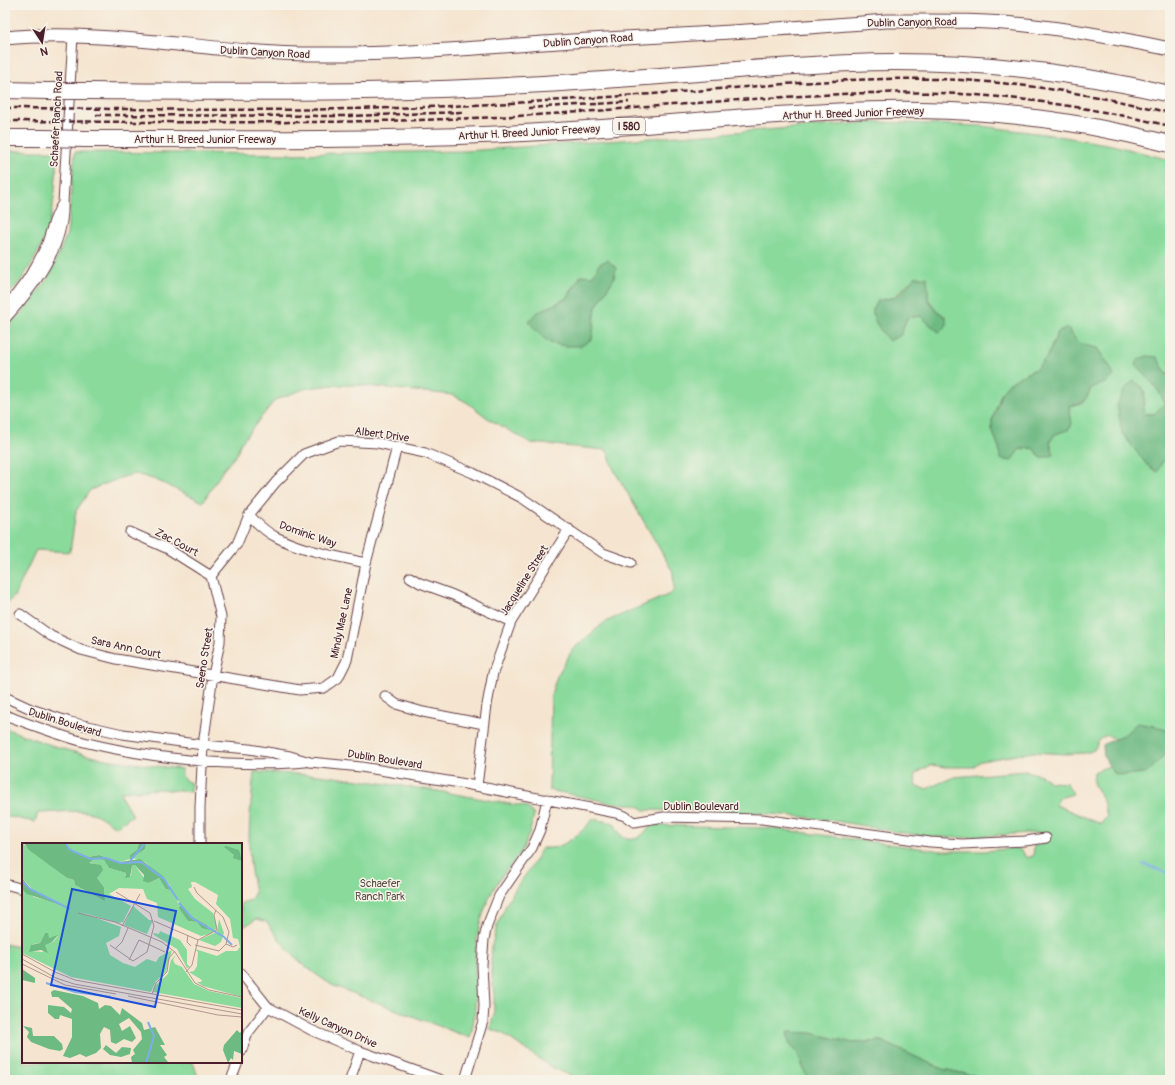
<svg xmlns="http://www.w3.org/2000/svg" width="1175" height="1085" viewBox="0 0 1175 1085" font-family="Pangolin,sans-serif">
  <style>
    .green { fill: #89da9b; stroke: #6a7c63; fill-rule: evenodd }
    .forest { fill: #6eba83; stroke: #5c6c57 }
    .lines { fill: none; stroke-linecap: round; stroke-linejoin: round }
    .stream { stroke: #7fade9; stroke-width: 2.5 }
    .minor-casing { stroke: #643d44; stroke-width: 11 }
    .secondary-casing { stroke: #643d44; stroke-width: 15 }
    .motorway-casing { stroke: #643d44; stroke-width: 18 }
    .minor { stroke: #fff; stroke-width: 9 }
    .secondary { stroke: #fff; stroke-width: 13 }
    .motorway { stroke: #fff; stroke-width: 16 }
    .rail { stroke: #4a1f2b; stroke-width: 2.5; stroke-dasharray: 6 3; stroke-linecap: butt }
    .motorway-bridge-casing { stroke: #643d44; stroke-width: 18; stroke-linecap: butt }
    .motorway-bridge { stroke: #fff; stroke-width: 16 }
    .labels { text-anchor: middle; stroke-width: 3; stroke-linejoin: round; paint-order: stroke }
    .shield { fill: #f7f3e8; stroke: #7e5f64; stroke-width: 1 }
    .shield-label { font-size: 10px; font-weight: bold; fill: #4a1f2b }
    .street-label { font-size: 11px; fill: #4a1f2b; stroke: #f7f3e8 }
    .park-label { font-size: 11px; fill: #5a4e47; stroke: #f7f3e8 }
    .inset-river { fill: none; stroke: #7fade9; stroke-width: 2 }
    .inset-road { fill: none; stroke: #b1968e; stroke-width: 1 }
    .view { fill: #1d4ed8; fill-opacity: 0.15; stroke: #1d4ed8; stroke-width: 2 }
    .inset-edge { fill: none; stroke: #4a1f2b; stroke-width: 2 }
  </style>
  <rect width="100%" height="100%" fill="#f7f3e8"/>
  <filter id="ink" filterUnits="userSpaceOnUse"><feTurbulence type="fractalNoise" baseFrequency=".025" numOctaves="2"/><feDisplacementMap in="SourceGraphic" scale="8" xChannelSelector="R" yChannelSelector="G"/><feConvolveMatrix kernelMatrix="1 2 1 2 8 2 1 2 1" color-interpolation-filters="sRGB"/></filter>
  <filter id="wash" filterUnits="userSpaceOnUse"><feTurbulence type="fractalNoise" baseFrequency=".012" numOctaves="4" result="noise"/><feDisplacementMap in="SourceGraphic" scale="16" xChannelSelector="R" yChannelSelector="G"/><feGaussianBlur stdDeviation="0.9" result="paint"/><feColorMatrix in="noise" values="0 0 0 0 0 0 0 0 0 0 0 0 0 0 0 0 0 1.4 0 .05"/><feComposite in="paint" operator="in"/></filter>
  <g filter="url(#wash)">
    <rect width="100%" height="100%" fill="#f5e5d0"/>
    <path class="green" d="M878 122 981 126 1052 135 1112 145 1170 160V374H1166L1157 357 1150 379 1158 390 1165 403 1154 414H1145L1143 407 1145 393 1122 433 1140 455 1157 471 1162 462 1169 457H1170V732L1163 728 1137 723C1132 728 1124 738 1116 739 1114 739 1110 736 1107 735L1100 739 1094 750 1086 753 1066 754 1033 752 981 761 973 767H946L931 765 915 774 916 787 926 789 954 777 1026 771 1041 775 1050 782 1067 783 1073 794 1059 798 1056 805 1101 824 1107 816 1103 801 1093 783 1094 772 1109 766 1113 773C1124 777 1134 773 1147 773L1164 756 1170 748V1080H996L942 1069 881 1041 853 1043 811 1033 789 1042 798 1054 808 1080H600L588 1075 585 1080H581L551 1067 502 1033 490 1029 494 1014V995L491 965 492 945 497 926 506 905 515 889 530 869 542 848C545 848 549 848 552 848 564 847 586 830 592 819L614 823C616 827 619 834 623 837 634 844 645 834 651 825L770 828 941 851H985L1017 848 1023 852 1026 858 1033 856 1034 845 1046 843 1045 833C1009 832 972 840 936 837 891 833 848 821 803 817 751 811 698 811 645 810 636 803 623 804 612 803 591 799 570 794 549 790L551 695 557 676 573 649 605 622 670 594 674 590 673 572 613 468 607 450 531 443 489 419 468 403 453 395 358 385H333L307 388 275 400 240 444 237 454 223 470 203 502 156 480 136 474 123 477 90 490 76 511 70 552 36 550 14 597 5 606V330L30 303 50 275 67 234 75 152 290 154 465 151ZM593 276 614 278 596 307 592 339 544 309 554 305 568 297 574 285ZM915 277 928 290V299L936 310 946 317 939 332 920 316 906 318 901 335 877 301 894 297ZM1068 328C1077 343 1080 345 1097 348L1110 367 1105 383 1091 388C1086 401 1083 404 1069 406L1070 413 1068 430 1055 434 1049 442 1053 454 1041 457 1033 448 1020 449 1001 459 999 447 992 430V421L1001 394 1019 377 1036 369 1047 357 1058 332Z
      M5 151H58C56 174 55 202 49 225 41 252 24 279 5 299Z
      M5 728C39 742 75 754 111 760 135 764 158 766 182 769 181 777 183 780 191 783L190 792 159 789 121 792 123 800 133 815 116 827C109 823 100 815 92 813 78 809 53 813 38 813L35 822 5 816Z
      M254 772 318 775 359 780 438 791 527 807 534 815C531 829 527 843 519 855 514 862 507 869 502 876 494 887 487 901 483 914 468 957 482 996 470 1038L334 986C304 968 287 952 267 922L257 919 241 928V903L251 900 255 892C245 852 250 813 254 772Z
      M5 944 23 948V1062H193L199 1080H5Z"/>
    <path class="forest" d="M608 260 616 268 614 278 596 307 592 339 581 346H565L550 343 539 334 529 322 535 314 544 309 554 305 568 297 581 275 593 276 599 264Z
      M915 277H927L928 290V299L936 310 946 318V327L939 332 920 316 907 318 901 335 889 341C882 332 865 313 877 302 881 298 890 300 895 297 902 292 909 283 915 277Z
      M1068 328C1077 343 1080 345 1097 348L1110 367 1114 376 1105 383 1091 388C1086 401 1083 404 1069 406L1072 424 1068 430 1055 434 1050 442 1054 455 1041 458 1033 448 1020 449 1011 461 1000 459 999 447 992 430V421L1001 394 1007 385 1019 377 1036 369 1047 357 1058 332Z
      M1147 356 1157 357 1166 374H1170V457H1169L1162 462 1157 472 1147 465 1122 433 1117 405 1125 389 1133 381C1152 390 1140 399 1145 414H1154L1165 403 1158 390 1136 364 1139 359Z
      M1137 723 1163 728 1170 732V748L1164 756 1147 773C1134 773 1125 777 1113 773L1104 757 1103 745C1108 742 1112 740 1118 738 1126 735 1131 728 1137 723Z
      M787 1032 811 1033 853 1043 881 1041 942 1069 996 1080H808L798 1054 789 1042Z"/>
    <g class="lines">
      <path class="stream" d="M1143 864 1170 874"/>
    </g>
  </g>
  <g filter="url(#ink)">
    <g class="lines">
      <g class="minor-casing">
        <path id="minor" d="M5 307C23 288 37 267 47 243 52 229 54 215 63 203
          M5 319C33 288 65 247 63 203L73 36
          M249 515C257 523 265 532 276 537 303 551 336 556 366 563
          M130 532 168 549 211 576
          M211 576 237 544 249 515 276 482 304 454 339 441 378 443 425 453 473 473 522 498 603 553 631 563
          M410 577 420 583 453 595 511 622
          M20 614 51 636 81 650 116 659 300 690 324 688 338 678 347 660 366 563 397 447
          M385 696 396 704 423 712 484 724
          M5 697 31 709 70 722 123 734 203 745 249 749 290 756 310 762 361 767 460 783 616 813 625 816 634 822 664 817 762 819 930 842 962 844 1025 841 1046 838
          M5 715C32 725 60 736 88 743 133 754 180 760 226 763 253 764 279 765 305 762
          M477 786 487 705 493 673 511 622 569 529
          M200 844V807L203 745 213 675 220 642 221 617 211 576
          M5 884 23 889
          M241 973 268 1007 311 1030 360 1051 441 1080
          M241 1052 248 1033 268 1007
          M231 1080 238 1062
          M350 1080 360 1051
          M465 1080 483 1021 484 1006 482 965 484 939 487 926 499 896 532 848 540 830 547 799"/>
      </g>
      <g class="secondary-casing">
        <path id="secondary" d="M5 38C109 28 211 54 315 54 400 55 486 47 572 41 677 35 782 30 886 21 933 21 980 20 1026 25 1075 30 1122 39 1170 49"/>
      </g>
      <g class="motorway-casing">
        <path id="motorway" d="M5 90 47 91
          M88 91C234 92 379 94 524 85 599 81 673 75 748 69 796 66 845 62 895 62 988 62 1079 73 1170 94
          M5 138H44
          M85 139C231 139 377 141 523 133 597 129 672 123 747 117 805 113 863 109 921 110 1005 111 1089 123 1170 144"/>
      </g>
      <use href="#minor" class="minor"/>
      <use href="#secondary" class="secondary"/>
      <use href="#motorway" class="motorway"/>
      <path class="rail" d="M5 108C167 109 330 113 492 104 573 100 653 94 733 88 809 82 885 76 961 80 1032 84 1101 96 1170 113
        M528 108 629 102
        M96 115 349 116 462 112
        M5 121C175 122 346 125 516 116 612 111 707 101 803 96 856 93 909 91 961 94 1032 98 1101 110 1170 126"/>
      <g class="motorway-bridge-casing">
        <path id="motorway-bridge" d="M47 91H88
          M44 138 85 139"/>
      </g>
      <use href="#motorway-bridge" class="motorway-bridge"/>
    </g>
  </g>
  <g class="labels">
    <rect class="shield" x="613" y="118" width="32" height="16" rx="3"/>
    <g class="shield-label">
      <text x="629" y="130">I 580</text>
    </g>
    <g class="street-label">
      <text transform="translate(912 22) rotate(-1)" y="4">Dublin Canyon Road</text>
      <text transform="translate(588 40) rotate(-4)" y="4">Dublin Canyon Road</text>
      <text transform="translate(265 52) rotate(3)" y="4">Dublin Canyon Road</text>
      <text transform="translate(853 113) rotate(-2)" y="4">Arthur H. Breed Junior Freeway</text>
      <text transform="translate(56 119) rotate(-87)" y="4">Schaefer Ranch Road</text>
      <text transform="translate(529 132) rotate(-3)" y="4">Arthur H. Breed Junior Freeway</text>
      <text x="205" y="143">Arthur H. Breed Junior Freeway</text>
      <text transform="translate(382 434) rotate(8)" y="4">Albert Drive</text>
      <text transform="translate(308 534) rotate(19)" y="4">Dominic Way</text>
      <text transform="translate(177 542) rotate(28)" y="4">Zac Court</text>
      <text transform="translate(524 580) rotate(-58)" y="4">Jacqueline Street</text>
      <text transform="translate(341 623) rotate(-78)" y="4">Mindy Mae Lane</text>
      <text transform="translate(126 647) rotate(12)" y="4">Sara Ann Court</text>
      <text transform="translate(204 658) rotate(-81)" y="4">Seeno Street</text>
      <text transform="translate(65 722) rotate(17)" y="4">Dublin Boulevard</text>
      <text transform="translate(385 759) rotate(9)" y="4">Dublin Boulevard</text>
      <text x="701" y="810">Dublin Boulevard</text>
      <text transform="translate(338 1027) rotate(24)" y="4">Kelly Canyon Drive</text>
    </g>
    <g class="park-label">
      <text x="380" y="887">Schaefer<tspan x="380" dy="13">Ranch Park</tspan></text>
    </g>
  </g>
  <g transform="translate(22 843)">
    <rect width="220" height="220" fill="#f5e5d0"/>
    <path d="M0 0 45 35 52 37 53 42 81 57H83L82 44 75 35 78 23 66 19 71 16 82 17 87 25 104 30 103 33 105 34 109 33 110 23 113 22 124 38 127 40 137 35 146 47 148 42 123 19 111 15 98 19 77 12 66 14 53 9 42 0H117L115 8 108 12V15L123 6 124 0H220V154L181 143 175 139H179L180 137 167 129 172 128 175 123 176 109 173 106 195 113 204 108H215L218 104 216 96 211 95 208 76 194 61 196 52 173 39H169L170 44 166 46 173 56 191 70 195 85 189 91 179 93 136 74 135 60 125 56 121 46 97 45 87 51 109 63 101 79 96 80 58 69 99 84 97 93 84 100 88 112 101 120 113 124 125 116 134 119 137 114 150 107 144 129 134 138 129 149 49 134 0 110V46L12 54 39 61 10 46 1 36ZM154 56 169 73 185 82 186 87 175 79 166 78ZM23 90 27 95 36 93 31 99 23 101 21 109 8 108 11 101 18 100ZM111 63 127 77H131L125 91 102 82ZM197 76 202 90 199 99 193 103 177 97 195 89ZM138 88 158 97 165 107V121L168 124 165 125 155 106 132 92 131 90 137 91ZM154 112 151 117 153 121 160 124 172 141 187 148 220 155V165L131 149 133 143 146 131 149 117Z" fill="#89da9b" fill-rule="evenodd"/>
    <path d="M2 0H42L53 9 66 14 77 12 98 19 118 16 141 33 149 47 144 46 137 35 127 40 121 38 122 32 113 22 110 23 108 34 103 35 104 30 87 25 82 17 72 16 67 20 79 22 81 27 75 35 82 44 83 58 81 57 53 42 52 37 45 35 7 7ZM117 0H124L123 6 108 16V12L115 7ZM204 3 217 7 220 18 211 15 212 12 202 4ZM0 35 8 45 39 62 5 51 0 46ZM159 61 169 73 185 82 187 87 180 85 175 79 166 78 157 65ZM23 90H26L27 95 36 92 30 99 23 102 26 110 19 107 7 109 9 102 18 100ZM0 126 13 135V140L0 137ZM32 147 61 153 76 160 77 166 83 162 89 163 98 172 100 165 120 180 122 187 133 184 143 202H138L145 212 142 214 146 219 110 220 109 214 113 211 111 207 120 196 119 189 107 175 97 181 100 188 108 183 114 195 110 199 102 196 94 201 89 199 88 187 82 184 78 191 79 205 74 210 64 214 58 211 48 215 41 213 50 194V176L38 172 37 176H33L26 170V162L42 164 49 170 50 166 36 154H30L29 149ZM1 183 10 185 11 193H32L40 201 41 206 38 208 27 206 9 199 5 194 7 189ZM215 187 218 190 220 187V211L212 208 211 217 209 215 206 220 201 207 202 202ZM84 202 94 210 100 204 109 205 108 211 99 214 88 212 81 206Z" fill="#6eba83"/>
    <path class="inset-river" d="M43 0 48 7 69 16 84 15 98 20 119 19 142 36 156 57M108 18 123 0M0 38 8 46 48 66M157 60 170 75 202 94 210 102M24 140 53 149 89 154M124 220 132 193 126 179"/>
    <path class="inset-road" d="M172 44 175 50 201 74 207 89 204 101 197 108 173 102M94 49 128 70 132 83 125 109M56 70 93 79 140 99 153 109 173 140 187 147 220 154M132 78 176 97M100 83 118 51M166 92 165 99 169 103M204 101 211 104 215 102M88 102 111 118 125 109M93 106 100 99 106 85M0 111 33 129 53 137 220 167M0 116 34 135 52 141 220 171M107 117 117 97 143 109M0 121 43 142 94 151M164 129 170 122 176 97 195 87 192 72 194 67M130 151 134 140 145 129 147 115 153 108M106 153 196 172 220 174"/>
    <path class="view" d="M50 46 154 68 133 164 29 142Z"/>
    <rect width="220" height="220" class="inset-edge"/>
  </g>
  <rect width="1175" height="1085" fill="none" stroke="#f7f3e8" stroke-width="20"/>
  <g transform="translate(42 42) rotate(168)" stroke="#f7f3e8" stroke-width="3" paint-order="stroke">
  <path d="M0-3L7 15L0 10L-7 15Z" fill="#4a1f2b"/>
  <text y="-6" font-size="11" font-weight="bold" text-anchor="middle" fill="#4a1f2b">N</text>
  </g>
</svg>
